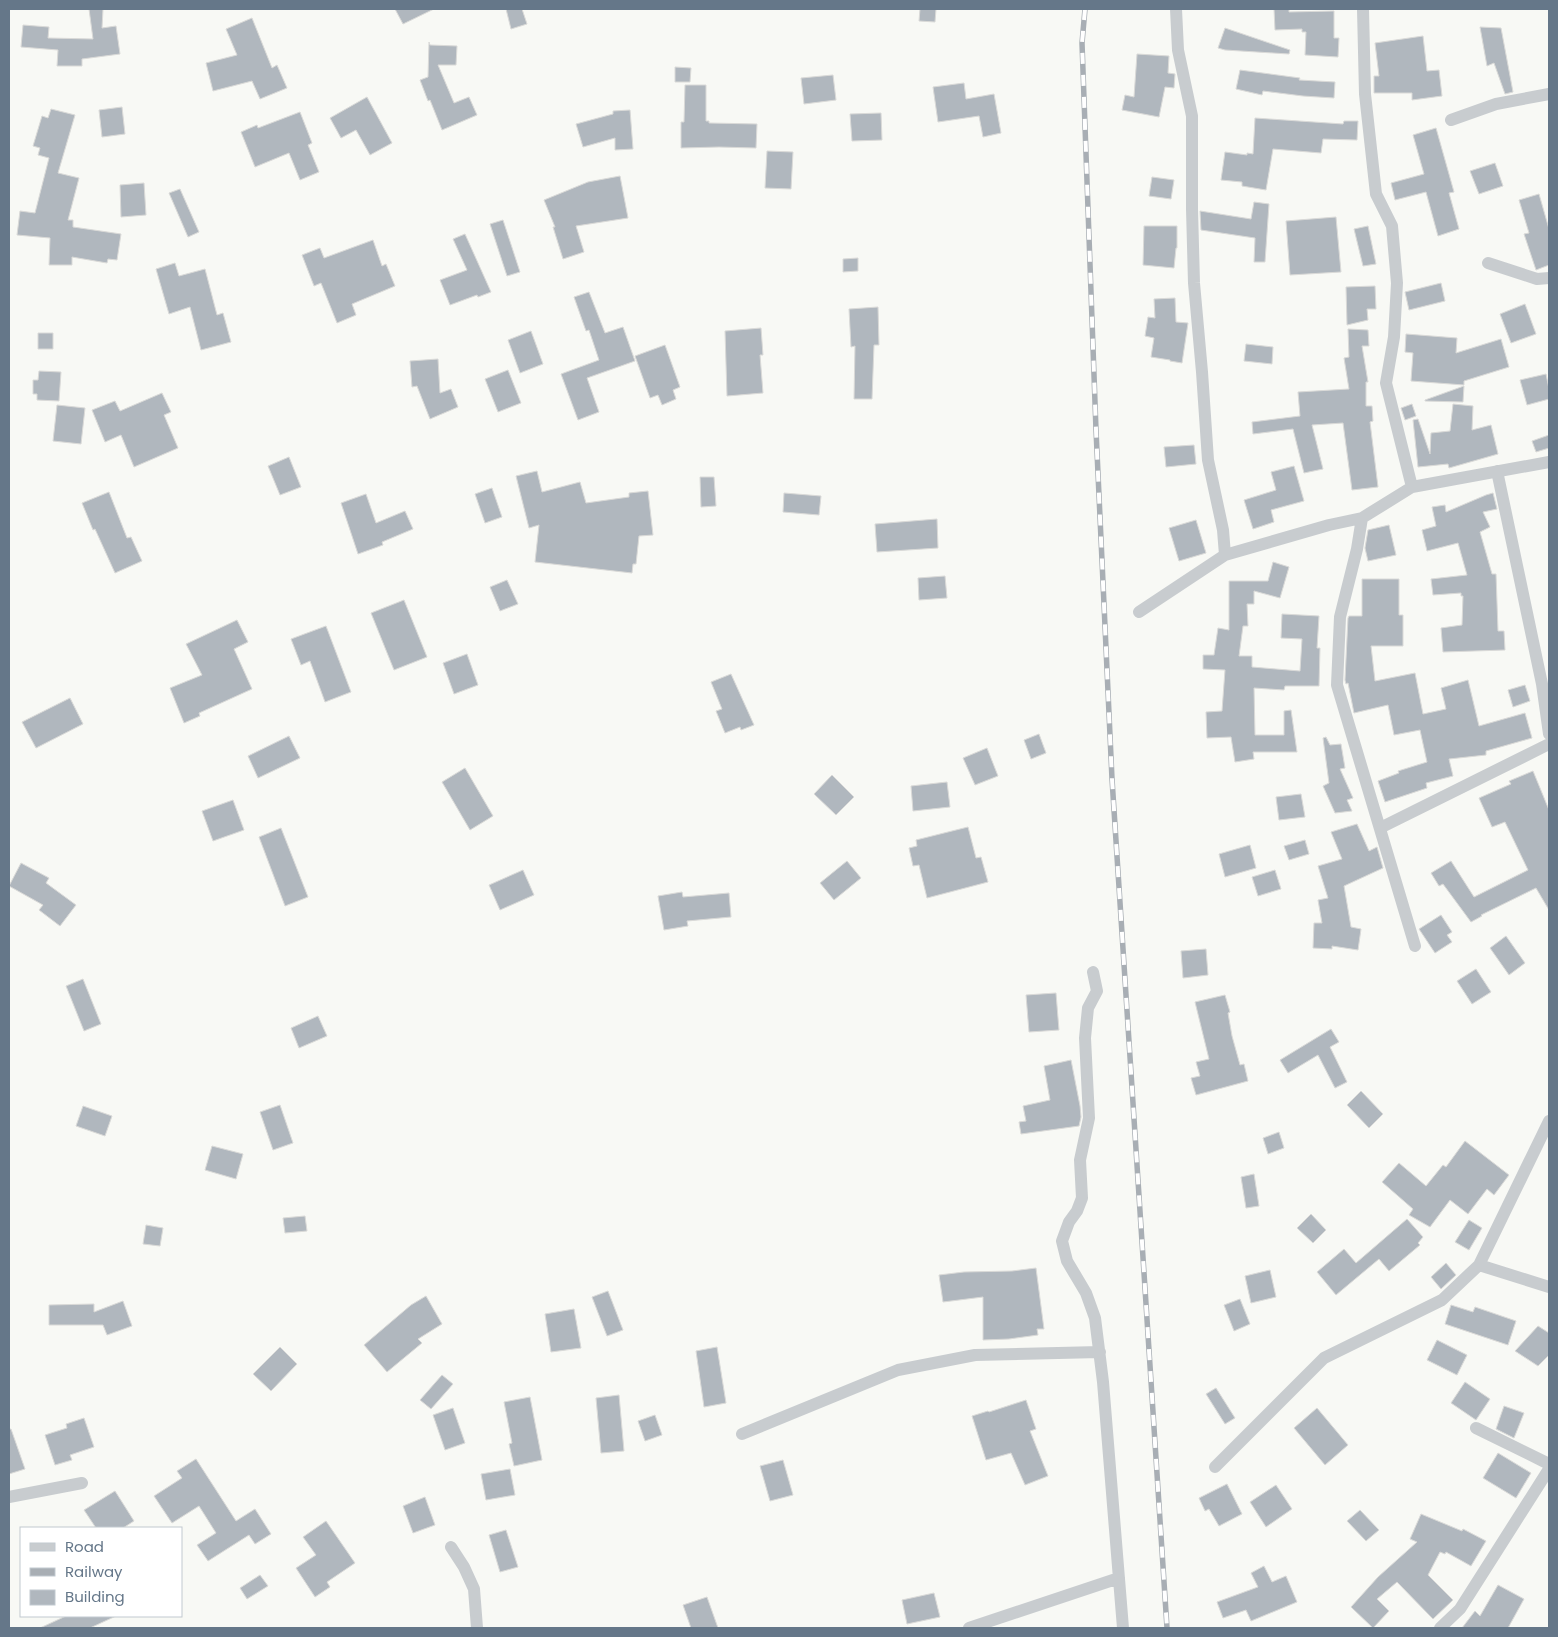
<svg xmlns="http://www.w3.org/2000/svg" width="1558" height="1637" viewBox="0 0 1558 1637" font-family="Poppins,sans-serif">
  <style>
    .building { fill: #b0b7be; stroke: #dadad8 }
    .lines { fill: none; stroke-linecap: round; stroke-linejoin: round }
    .minor { stroke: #c8cccf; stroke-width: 12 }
    .rail-casing { stroke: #a8aeb4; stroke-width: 5.5 }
    .rail { stroke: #fff; stroke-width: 4; stroke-dasharray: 11; stroke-linecap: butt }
  </style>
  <rect width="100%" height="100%" fill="#f8f9f5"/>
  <path class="building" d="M89 9H103L102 28 116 26 120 54 82 59V66H57L58 50 21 47 23 25 49 27 48 38 93 39Z
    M395 9H434L403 24Z
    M506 9H522L527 24 511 29Z
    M920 9H936L935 22 919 21Z
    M1274 9H1289V12L1334 11V38H1339L1338 57 1305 55 1306 32H1302V29L1275 30Z
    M252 18 272 68 277 65 287 88 260 99 252 81 213 91 206 63 237 55 226 29Z
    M1480 27 1501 28 1513 92 1505 94 1494 63 1487 66Z
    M1225 28 1290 50 1289 54 1225 50 1218 48Z
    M1423 36 1427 71 1439 70 1442 96 1412 100V93H1374V76H1379L1375 43Z
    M429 42 430 45 457 46 456 65H438L454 103 469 97 477 115 442 130 430 100 428 101 420 80 428 77Z
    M1137 54 1169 56 1168 73 1175 74 1174 88 1165 87 1159 117 1122 110 1125 95 1134 97Z
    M675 67 691 68 690 82H675Z
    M1240 70 1300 78 1299 80 1335 82 1334 98 1303 96 1263 91 1262 95 1236 89Z
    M833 75 836 100 804 104 801 78Z
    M964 83 966 99 994 94 1001 133 983 137 979 116 938 122 933 87Z
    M685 85H706V121H709V123L757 124 756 148 719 147 681 148V122H684Z
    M367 97 392 143 370 155 356 130 341 138 330 118Z
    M122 107 125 134 102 137 99 110Z
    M51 109 75 115 58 173 79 178 68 220H73V227L121 234 117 260 108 259 107 263 72 257V265H49L50 238 17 235 20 211 35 213 49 158 38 155 40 148 33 146 42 116 48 118Z
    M630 110 633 149 615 150V138L583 147 576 124 613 114V111Z
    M300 112 312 143 308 145 319 172 300 180 289 153 255 167 241 132 257 125 258 128Z
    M881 113 882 140 852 141 850 114Z
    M1255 118 1343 124 1344 121H1358L1357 140 1323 139 1321 153 1273 149 1266 190 1242 186V182L1221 180 1225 152 1247 155V153L1253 154Z
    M1436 128 1454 192 1449 193 1459 229 1438 236 1426 192 1395 200 1391 183 1424 174 1413 135Z
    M767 151 793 152 791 189 765 188Z
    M1495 163 1503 186 1479 194 1470 171Z
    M620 176 628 218 576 226 584 252 563 259 553 227H555L544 200 588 182Z
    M1152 177 1174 180 1171 199 1149 196Z
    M144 183 146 215 121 217 120 185Z
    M180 189 199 232 188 237 169 193Z
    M1539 194 1549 229V265L1536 270 1524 234 1529 233 1519 200Z
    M1254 202 1269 204 1265 262H1254L1255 238 1201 230 1200 211 1251 219Z
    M1336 217 1341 272 1290 275 1286 221Z
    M503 220 520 272 507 276 490 224Z
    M1144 226H1177V248H1176L1174 268 1143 265Z
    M1368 226 1376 264 1363 266 1354 229Z
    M465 234 491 292 478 297 477 295 450 305 440 280 467 270 453 239Z
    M373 240 382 266 386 264 395 286 352 304 356 315 337 323 321 283 314 286 302 255 320 248 324 258Z
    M858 258V271L843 272V259Z
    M175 263 179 276 205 269 217 315 223 313 231 342 201 350 190 307 169 314 156 269Z
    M1441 283 1445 301 1409 310 1405 292Z
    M1375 286 1376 309H1367L1368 320 1347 325 1346 287Z
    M589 292 605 333 623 327 635 361 587 378 599 412 578 420 561 374 599 360 589 330 586 331 574 297Z
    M1175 298 1176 322 1188 323 1182 363 1170 361V360L1151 357 1154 338 1145 336 1148 317 1155 318 1154 299Z
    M1525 304 1536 334 1511 343 1500 314Z
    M878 307 879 345H874L872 399H854L855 346 851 347 849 309Z
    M761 328 763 355H760L763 393 727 396 725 331Z
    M1348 329 1368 330 1369 346H1362L1368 382H1366V406H1372L1373 421 1370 422 1378 487 1352 490 1343 423 1312 425 1323 469 1304 473 1293 429 1253 434 1252 422 1300 416 1298 392 1349 389 1344 358 1349 357Z
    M531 331 543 364 520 373 508 340Z
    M38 333H53V349H38Z
    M1406 334 1457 338 1456 353 1501 339 1509 367 1464 381V385L1411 381 1413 353 1405 352Z
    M1246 344 1273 347 1272 364 1244 361Z
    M665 345 680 387 673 390 676 399 662 405 658 395 650 398 635 356Z
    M438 359 440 393 451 389 458 407 430 419 417 386 412 387 410 361Z
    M508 370 521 403 498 412 485 379Z
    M39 371 61 372 59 401 37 400V394H33V380H38Z
    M1546 374 1549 389V399L1527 405 1520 380Z
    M1464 386 1463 402 1425 401V400Z
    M162 393 171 412 164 415 178 448 134 467 121 435 105 442 92 410 115 401 120 411Z
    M1412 404 1416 416 1405 420 1401 408Z
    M1453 404 1473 406 1472 430 1491 425 1498 454 1449 468 1448 464 1418 467 1413 420 1418 419 1430 454 1431 433 1450 431Z
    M57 405 85 408 81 444 53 441Z
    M1549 435V448L1536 452 1532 441Z
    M1194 445 1196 464 1166 467 1164 447Z
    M289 457 301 487 280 495 268 466Z
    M1294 466 1304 501 1271 510 1274 522 1253 529 1244 500 1276 490 1271 472Z
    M537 471 542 492 580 482 586 503 629 497V493L648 491 653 535 639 536 636 564H633L632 573 535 562 539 525 529 528 516 476Z
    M700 477H714L716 506 701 507Z
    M492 488 502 517 485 523 475 494Z
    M109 492 127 538 131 537 142 561 115 573 95 529 93 530 82 503Z
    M784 493 821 496 819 515 783 512Z
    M1493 493 1497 509 1483 512 1490 527 1480 532 1492 574H1496L1498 631H1504L1505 650 1443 652 1441 628 1462 625 1463 596H1461V593L1433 595 1431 579 1467 575 1458 543 1427 551 1422 530 1436 526 1432 507 1445 505 1446 512 1486 495Z
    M366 494 376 523 405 511 413 529 382 542 383 545 358 554 341 503Z
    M937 519 938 548 877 552 875 524Z
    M1196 520 1206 553 1179 561 1169 528Z
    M1389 525 1396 555 1368 561 1365 548 1368 530Z
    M1273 562 1289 567 1280 598 1254 591V604H1247L1248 626H1243L1239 656H1252V667L1300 671 1302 639 1281 638 1282 614 1319 616 1317 648H1320L1319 686H1285L1284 690 1254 688 1255 735H1284V711L1291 710 1297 752H1253L1254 759 1235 762 1231 737 1207 738 1206 712 1222 711 1225 670 1203 669V655H1214L1218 628 1229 630V581H1268Z
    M945 576 947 598 919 600 918 578Z
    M1362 579H1399V615H1403V646H1371L1375 681 1415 673 1423 714 1446 709 1441 688 1468 680 1479 726 1525 713 1532 738 1486 751V755L1449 759 1453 776 1426 783 1427 788 1385 802 1378 781 1399 773 1398 771 1427 762 1420 730 1394 735 1388 705 1354 713 1348 683 1346 684 1345 680 1348 618 1349 616H1362Z
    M507 580 518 604 500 611 490 587Z
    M404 600 427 657 394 670 371 613Z
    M237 620 248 642 234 649 252 689 199 713 200 716 184 723 170 688 202 675 186 644Z
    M326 626 351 692 325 702 310 661 301 665 291 639Z
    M467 654 478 685 454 694 443 663Z
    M731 674 754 725 741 730 740 727 725 733 716 711 722 709 711 682Z
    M1525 685 1530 701 1513 707 1508 690Z
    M70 698 83 724 36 748 22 722Z
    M1039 734 1046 753 1031 759 1024 740Z
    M289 736 300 758 258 778 248 756Z
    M1326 737 1330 745 1341 744 1345 768 1340 769 1353 798 1347 800 1352 811 1335 813 1323 786 1329 783 1323 738Z
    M987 748 998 776 975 785 963 758Z
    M465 768 493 816 470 830 442 782Z
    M1533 771 1549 810V910L1536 888 1481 915 1482 916 1471 922 1443 884 1439 886 1431 873 1451 861 1474 897 1528 870 1505 822 1492 827 1479 798 1511 784 1509 781Z
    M832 775 854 797 836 815 814 794Z
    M947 782 950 807 913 811 911 786Z
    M1301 794 1305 817 1279 820 1276 797Z
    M233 800 244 830 213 841 202 811Z
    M1357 824 1369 851 1377 847 1383 868 1344 886 1351 927 1361 929 1358 950 1332 946V949L1313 948 1314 923H1322L1318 900 1328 898 1318 866 1342 859 1331 832Z
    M968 827 976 858 981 857 988 882 927 898 919 865 913 866 909 848 917 846 916 840Z
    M281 828 308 897 285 906 259 837Z
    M1305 840 1309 854 1289 860 1284 846Z
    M1250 845 1256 868 1225 877 1219 854Z
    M847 861 861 878 834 900 820 883Z
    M21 863 49 878 46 883 76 905 60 926 39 910 43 905 9 886Z
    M523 870 534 895 500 910 489 885Z
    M1275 870 1281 889 1258 896 1252 877Z
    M682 892 683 897 729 893 731 917 687 921 688 926 664 930 658 896Z
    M1441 915 1452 932 1447 935 1452 942 1435 953 1419 929Z
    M1506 936 1525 963 1509 975 1490 948Z
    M1206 949 1208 975 1183 978 1181 951Z
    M1476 969 1491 992 1472 1004 1457 981Z
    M83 979 101 1024 84 1031 66 986Z
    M1056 993 1059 1030 1029 1032 1026 995Z
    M1225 995 1230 1012 1228 1013 1232 1036 1240 1065 1244 1064 1248 1081 1196 1095 1191 1078 1200 1076 1196 1062 1209 1059 1195 1002Z
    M318 1016 327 1036 299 1048 291 1028Z
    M1331 1029 1339 1042 1330 1047 1347 1082 1335 1088 1318 1055 1288 1073 1280 1060Z
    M1071 1060 1080 1106 1081 1117 1079 1126 1021 1134 1019 1122 1026 1121 1023 1106 1050 1100 1044 1066Z
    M1361 1091 1383 1114 1369 1128 1347 1105Z
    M280 1105 293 1143 273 1150 260 1112Z
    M83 1106 112 1116 105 1136 76 1126Z
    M1279 1132 1284 1148 1268 1154 1263 1138Z
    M1465 1141 1509 1175 1494 1195 1487 1189 1468 1214 1450 1200 1430 1227 1409 1215 1413 1209 1382 1182 1399 1163 1426 1186 1443 1165 1446 1167Z
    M212 1146 243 1154 236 1179 205 1170Z
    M1254 1174 1259 1206 1246 1208 1241 1177Z
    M1311 1214 1326 1230 1313 1243 1297 1228Z
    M305 1216 307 1231 285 1233 283 1218Z
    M1407 1219 1423 1237 1418 1243 1420 1245 1389 1271 1379 1259 1336 1295 1317 1272 1344 1249 1356 1263Z
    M1469 1220 1482 1228 1469 1250 1455 1242Z
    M146 1225 163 1228 160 1246 143 1244Z
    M1446 1263 1456 1275 1441 1289 1431 1277Z
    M1036 1268 1044 1329H1037L1038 1335 1009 1339 983 1340V1297L943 1302 939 1275 964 1272 1012 1271Z
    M1270 1270 1276 1297 1251 1303 1245 1276Z
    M608 1291 623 1330 607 1336 592 1297Z
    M426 1296 442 1324 418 1339 422 1343 387 1372 364 1345 411 1305Z
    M1240 1299 1250 1324 1234 1331 1224 1305Z
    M123 1301 132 1326 107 1335 103 1325H49V1305L94 1304V1312Z
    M1451 1305 1473 1312 1475 1307 1516 1321 1508 1345 1445 1324Z
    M574 1309 581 1348 551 1352 545 1314Z
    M1538 1326 1549 1333V1355L1538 1366 1515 1351Z
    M1437 1340 1467 1355 1457 1375 1427 1360Z
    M280 1347 297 1364 271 1391 253 1374Z
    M717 1347 726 1403 704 1407 696 1351Z
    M442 1375 453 1384 431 1409 420 1400Z
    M1465 1382 1490 1399 1476 1420 1451 1403Z
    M1216 1388 1235 1418 1225 1424 1206 1394Z
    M619 1395 624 1451 601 1453 596 1398Z
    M530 1397 542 1460 514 1466 509 1444 512 1443 504 1402Z
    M1026 1400 1036 1429 1030 1431 1048 1476 1025 1485 1011 1453 986 1460 972 1416 988 1411 989 1412Z
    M1504 1406 1524 1413 1514 1438 1496 1429Z
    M453 1408 465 1443 445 1450 433 1415Z
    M1317 1408 1348 1445 1325 1465 1294 1428Z
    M655 1415 662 1435 645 1441 638 1421Z
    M84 1418 94 1447 70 1455 72 1460 55 1465 45 1435 67 1428 66 1424Z
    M9 1429H11L25 1469 9 1474Z
    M1498 1453 1531 1473 1516 1498 1483 1478Z
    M196 1459 236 1521 255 1509 271 1534 255 1544 249 1535 208 1561 197 1545 216 1533 199 1506 172 1523 154 1496 182 1478 177 1471Z
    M783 1460 793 1495 770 1501 760 1466Z
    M510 1469 515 1495 486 1500 481 1474Z
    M1227 1484 1242 1514 1219 1526 1209 1509 1205 1511 1199 1498Z
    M1276 1485 1292 1509 1266 1527 1250 1502Z
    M115 1491 134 1521 123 1528H96L84 1510Z
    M425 1497 435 1525 413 1533 403 1506Z
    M1360 1510 1379 1530 1366 1541 1347 1521Z
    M1421 1514 1462 1531 1463 1529 1486 1541 1471 1566 1446 1552 1445 1554 1440 1552 1428 1575 1453 1600 1433 1619 1397 1582 1377 1599 1389 1611 1373 1628 1351 1607 1378 1577 1417 1542 1410 1539Z
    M326 1521 355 1563 327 1582 330 1587 315 1597 296 1568 316 1555 303 1537Z
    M506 1530 518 1567 500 1572 489 1535Z
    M1264 1566 1272 1582 1286 1576 1297 1602 1251 1621 1246 1610 1223 1618 1217 1602 1258 1587 1251 1573Z
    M260 1575 268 1586 247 1599 240 1588Z
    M1498 1585 1524 1599 1508 1628H1462L1475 1611 1480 1616Z
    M934 1593 940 1617 907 1624 902 1600Z
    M707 1597 718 1628H691L683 1605Z
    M66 1616H116L90 1628H40Z"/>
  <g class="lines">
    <path class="minor" d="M1176 9 1178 50 1192 116V209L1194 283 1202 372 1208 460 1223 530 1225 555
      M1363 9 1365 94 1376 194 1392 226 1397 283 1394 337 1386 383 1412 487 1549 462
      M1451 120 1496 104 1549 94
      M1488 263 1537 279 1549 278
      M1497 471 1542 684 1549 734
      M1412 487 1362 518 1357 549 1340 617 1337 685 1415 946
      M1139 612 1225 555 1329 525 1362 518
      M1380 828 1549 744
      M1093 972 1097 991 1088 1008 1085 1038 1089 1118 1080 1160 1082 1198 1077 1211 1069 1222 1062 1241 1067 1261 1086 1293 1095 1318 1103 1382 1123 1628
      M1479 1265 1549 1287
      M1476 1428 1549 1464
      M742 1434 898 1370 975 1355 1100 1352
      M1215 1467 1324 1358 1442 1300 1479 1265 1549 1121
      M9 1497 82 1483
      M451 1547 464 1567 474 1589 477 1628
      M969 1628 1119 1578
      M1440 1628 1460 1609 1549 1469"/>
    <g class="rail-casing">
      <path id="rail" d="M1085 9 1082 43 1096 430 1112 779 1167 1628"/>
    </g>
    <use href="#rail" class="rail"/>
  </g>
  <rect width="1558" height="1637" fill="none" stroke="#657789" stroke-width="20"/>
  <rect x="20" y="1527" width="162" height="90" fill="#ffffff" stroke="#c1c9d0"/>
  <rect x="30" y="1543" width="25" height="8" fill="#c8cccf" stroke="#c1c9d0"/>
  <text x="65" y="1552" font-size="15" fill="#657789">Road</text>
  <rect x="30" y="1568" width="25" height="8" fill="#a8aeb4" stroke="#c1c9d0"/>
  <text x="65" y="1577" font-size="15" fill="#657789">Railway</text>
  <rect x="30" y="1590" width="25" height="15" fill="#b0b7be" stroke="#c1c9d0"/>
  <text x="65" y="1602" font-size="15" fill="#657789">Building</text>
</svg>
